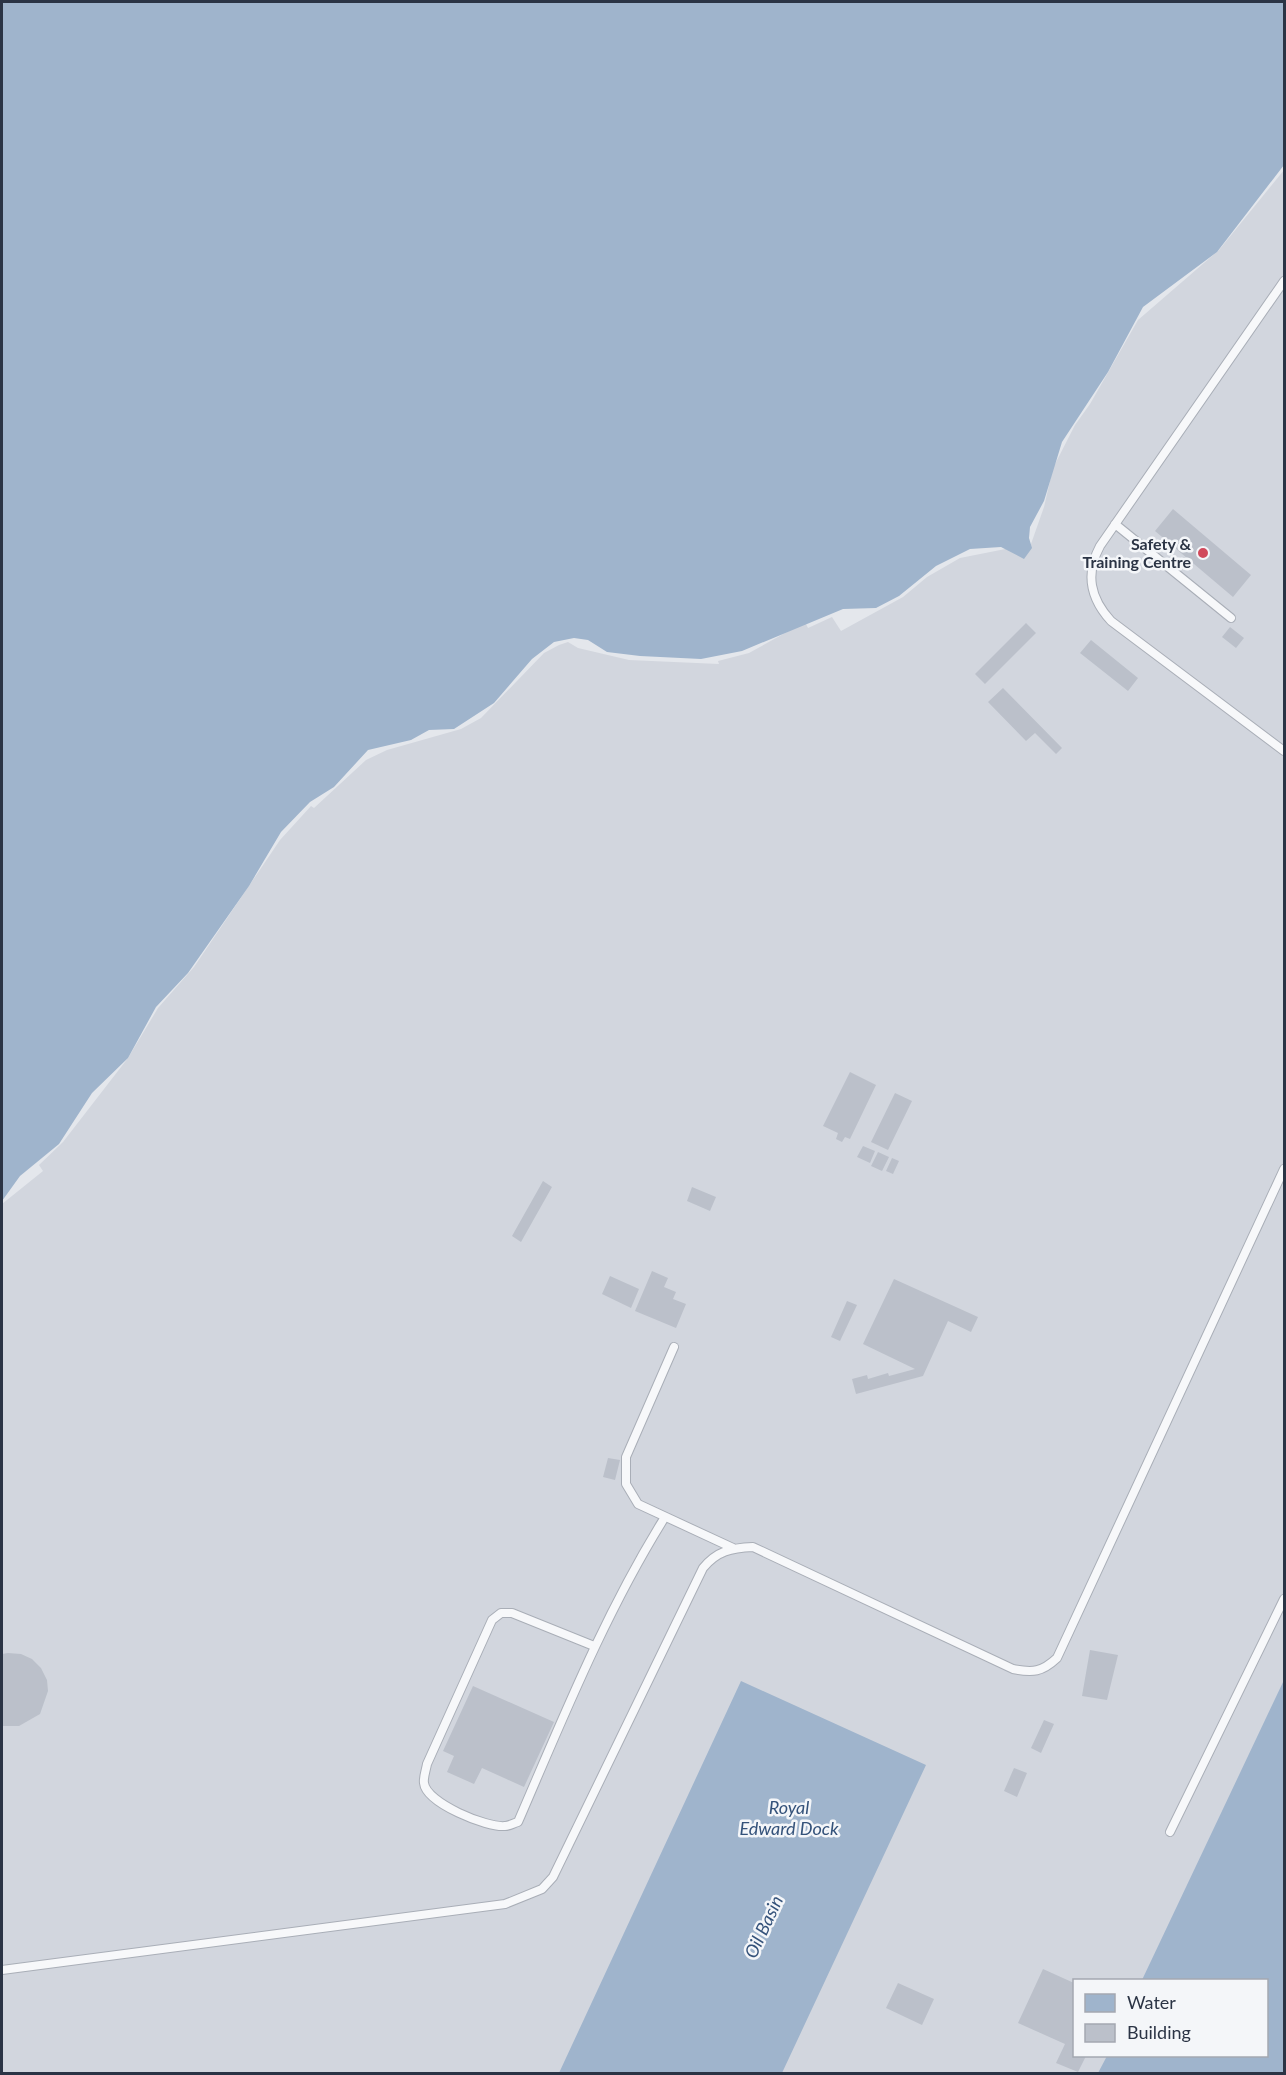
<svg xmlns="http://www.w3.org/2000/svg" width="1286" height="2075" viewBox="0 0 1286 2075" font-family="Lato,sans-serif">
  <style>
    .built { fill: #d2d6de; fill-rule: evenodd }
    .water { fill: #9fb4cc }
    .building { fill: #bbc0ca }
    .lines { fill: none; stroke-linecap: round; stroke-linejoin: round }
    .service-casing { stroke: #a9aeb7; stroke-width: 10 }
    .service { stroke: #f7f8fa; stroke-width: 8 }
    .poi-dot { fill: #d1495b; stroke: #f4f6f9; stroke-width: 2 }
    .labels { text-anchor: middle; stroke-width: 5; stroke-linejoin: round; paint-order: stroke }
    .poi-label { font-size: 16px; font-weight: bold; fill: #2b3445; stroke: #f4f6f9; text-anchor: end }
    .water-label { font-size: 18px; font-style: italic; fill: #34527a; stroke: #f4f6f9 }
  </style>
  <rect width="100%" height="100%" fill="#e4e7ec"/>
  <path class="built" d="M1284 170V2073L2 2074V1204L43 1171 39 1165 63 1142 128 1058 158 1008 194 967 280 840 311 806 314 808 366 760 387 750 461 729 481 718 544 653 559 645 568 642 578 648 629 660 719 664 718 661 749 653 805 622 808 628 832 617 841 631 903 597 927 577 960 558 1031 544 1044 507 1053 468 1075 425 1090 404 1138 320 1219 250ZM1074 1980H1266V2056H1074Z"/>
  <path class="water" d="M2 2H1284V165L1217 252 1143 307 1108 372 1062 442 1044 501 1030 527 1029 538 1032 548 1024 559 1001 547 970 549 936 566 899 596 876 608 843 609 742 651 701 659 640 656 607 652 588 640 574 638 554 642 532 659 494 703 454 729 429 730 411 740 368 750 334 787 310 802 281 832 249 886 188 973 156 1007 128 1058 92 1093 59 1144 20 1176 2 1201Z
    M1284 1680V2073H1098L1107 2056H1266V1980H1142Z
    M741 1681 926 1765 782 2073H559Z"/>
  <path class="building" d="M1173 509 1251 575 1233 597 1155 531Z
    M1026 623 1036 633 985 684 975 674Z
    M1230 627 1244 638 1236 648 1222 637Z
    M1091 640 1138 678 1128 691 1080 653Z
    M1003 688 1062 748 1056 754 1035 733 1026 741 988 702Z
    M850 1072 876 1085 850 1139 845 1137 842 1142 836 1139 838 1133 823 1126Z
    M895 1093 912 1101 888 1150 871 1142Z
    M863 1146 875 1151 870 1163 857 1157Z
    M878 1152 889 1157 882 1171 871 1166Z
    M892 1158 899 1161 893 1174 886 1171Z
    M543 1181 552 1187 521 1242 512 1236Z
    M692 1187 716 1197 710 1211 687 1201Z
    M652 1271 668 1278 664 1287 676 1292 673 1299 686 1304 676 1328 635 1311Z
    M610 1276 639 1289 631 1308 602 1294Z
    M894 1279 978 1317 971 1332 948 1321 923 1376 856 1394 852 1379 867 1375 868 1379 888 1373 889 1376 915 1369 863 1344Z
    M847 1301 857 1305 840 1341 831 1337Z
    M608 1458 620 1460 615 1480 603 1477Z
    M1090 1650 1118 1655 1107 1700 1082 1696Z
    M8 1653 21 1654 32 1659 41 1668 47 1680 48 1691 40 1714 19 1726H2V1654Z
    M473 1686 554 1722 524 1787 482 1768 474 1784 447 1772 454 1756 443 1751Z
    M1044 1720 1054 1724 1041 1753 1031 1748Z
    M1014 1768 1027 1773 1017 1797 1004 1791Z
    M1043 1969 1074 1983V2056H1086L1078 2072 1056 2063 1065 2044 1018 2023Z
    M898 1983 934 1999 922 2025 886 2008Z"/>
  <g class="lines">
    <g class="service-casing">
      <path id="service" d="M1284 281 1100 546C1085 574 1090 598 1111 621L1284 751
        M1115 524 1231 618
        M674 1347 626 1457V1484L638 1504 733 1548
        M594 1646 512 1613H501L492 1620 427 1764C426 1770 423 1778 424 1783 426 1803 487 1828 505 1826 509 1826 514 1823 518 1822 563 1718 605 1613 665 1517
        M1170 1832 1284 1599
        M2 1970 505 1904 542 1889 553 1877 703 1568C717 1551 731 1548 753 1547L1013 1669C1033 1673 1042 1672 1057 1658L1284 1169"/>
    </g>
    <use href="#service" class="service"/>
  </g>
  <circle class="poi-dot" cx="1203" cy="553" r="6"/>
  <g class="labels">
    <g class="poi-label">
      <text x="1191" y="550">Safety &amp;<tspan x="1191" dy="18">Training Centre</tspan></text>
    </g>
    <g class="water-label">
      <text x="789" y="1814">Royal<tspan x="789" dy="21">Edward Dock</tspan></text>
      <text transform="translate(764 1927) rotate(-65)" y="6">Oil Basin</text>
    </g>
  </g>
  <rect width="1286" height="2075" fill="none" stroke="#2b3445" stroke-width="6"/>
  <rect x="1073" y="1979" width="195" height="78" fill="#f4f6f9" stroke="#a4a8b1" stroke-width="1.5"/>
  <rect x="1085" y="1994" width="30" height="18" fill="#9fb4cc" stroke="#a4a8b1" stroke-width="1.5"/>
  <text x="1127" y="2009" font-size="18" fill="#2b3445">Water</text>
  <rect x="1085" y="2024" width="30" height="18" fill="#bbc0ca" stroke="#a4a8b1" stroke-width="1.5"/>
  <text x="1127" y="2039" font-size="18" fill="#2b3445">Building</text>
</svg>
